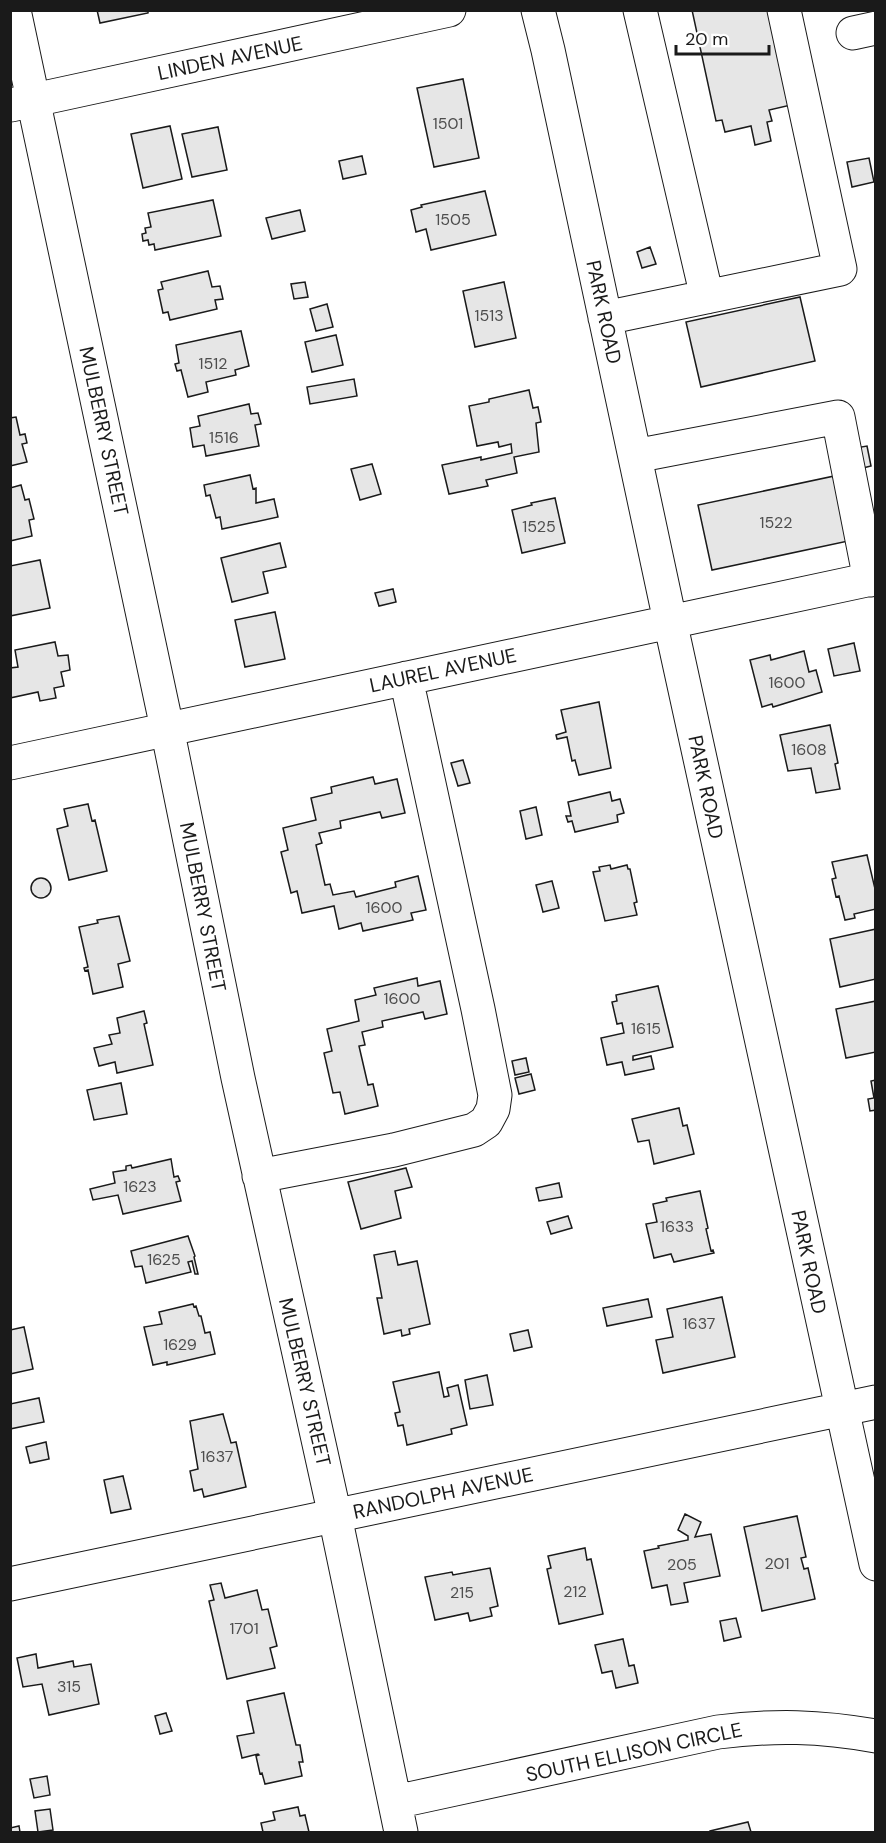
<svg xmlns="http://www.w3.org/2000/svg" width="886" height="1843" viewBox="0 0 886 1843" font-family="'DM Sans',sans-serif">
  <style>
    .building { fill: #e6e6e6; stroke: #1a1a1a; stroke-width: 1.5 }
    .lines { fill: none; stroke-linecap: round; stroke-linejoin: round }
    .minor-casing { stroke: #1a1a1a; stroke-width: 35 }
    .minor { stroke: #fff; stroke-width: 33 }
    .labels { text-anchor: middle; stroke-width: 4.5; stroke-linejoin: round; paint-order: stroke }
    .number-label { font-size: 16px; fill: #4d4d4d }
    .street-label { font-size: 20px; fill: #1a1a1a; stroke: #fff }
  </style>
  <rect width="100%" height="100%" fill="#fff"/>
  <path class="building" d="M97 10H148V13L100 23Z
    M692 10H771L791 105 769 110 772 121 767 122 771 141 755 145 751 126 725 132 722 120 716 121Z
    M463 79 479 158 434 167 417 88Z
    M170 126 182 179 143 188 131 134Z
    M218 127 227 170 192 177 182 134Z
    M362 156 366 174 343 179 339 161Z
    M869 158 874 182 852 187 847 162Z
    M485 191 496 235 431 250 426 229 416 232 411 210 422 207 421 205Z
    M213 200 221 236 155 250 154 244 149 245 148 240 143 241 142 234 146 233 145 228 151 227 148 213Z
    M300 210 305 231 272 239 266 218Z
    M650 247 656 264 642 268 637 252Z
    M208 271 212 287 220 286 223 299 215 300 217 309 170 320 168 312 163 313 158 290 163 289 161 282Z
    M305 282 308 297 294 299 291 284Z
    M504 282 516 338 475 347 463 291Z
    M800 297 815 361 701 387 686 322Z
    M327 304 333 327 316 331 310 309Z
    M241 331 249 366 235 370 236 375 206 382 208 392 188 397 181 370 177 371 175 364 179 363 176 345Z
    M336 335 343 365 312 372 305 342Z
    M354 379 357 396 310 404 307 387Z
    M529 390 533 408 538 407 541 422 536 423 539 452 514 457 517 473 486 480 488 486 449 494 442 465 481 457V460L512 453 511 444 499 447 498 442 477 446 469 406 489 402V399Z
    M249 404 251 414 258 413 261 424 255 425 259 446 206 456 204 445 193 447 190 428 200 426 198 416Z
    M16 417 20 435 25 434 27 443 22 444 27 462 10 466V418Z
    M867 446 871 466 859 469 855 448Z
    M372 464 381 494 360 500 351 469Z
    M250 475 253 489 256 488V503L274 499 278 517 222 529 220 517 216 518 210 495 206 496 204 485Z
    M839 475 853 540 712 570 698 505Z
    M21 485 25 500 29 499 34 519 29 520 32 536 10 541V488Z
    M555 498 565 543 522 553 512 510 532 505 531 503Z
    M280 543 286 567 263 572 268 593 232 602 221 558Z
    M40 560 50 608 10 616V566Z
    M393 589 396 602 379 606 375 593Z
    M275 612 285 659 245 667 235 620Z
    M55 642 58 656 68 655 70 670 61 672 64 686 54 688 56 698 40 701 38 692 10 698V668L18 667 15 650Z
    M854 643 860 671 834 676 828 649Z
    M804 651 809 672 816 670 822 692 773 707 772 704 762 707 750 660 770 655 771 660Z
    M599 702 611 768 579 775 575 760 572 761 567 737 557 739 556 735 566 732 561 710Z
    M830 725 838 763 835 764 840 789 816 793 811 768 788 771 780 735Z
    M463 760 470 783 458 786 451 763Z
    M373 777 375 784 397 779 405 813 382 818 380 812 340 821 341 828 319 833 322 843 316 845 325 885 330 884 333 895 354 891 356 897 396 887 395 882 418 876 426 910 411 913 413 920 404 922 363 931 361 923 339 929 334 906 302 913 297 891 291 893 281 852 288 850 283 828 316 820 311 798 332 793 331 787Z
    M610 792 612 801 620 799 624 813 617 815 618 822 575 832 572 821 568 822 566 816H571L568 802Z
    M88 804 92 821 95 820 107 871 69 880 57 829 68 826 64 809Z
    M536 807 542 835 526 839 520 811Z
    M867 855 876 893V909L854 914 855 918 845 920 839 896 836 897 832 879 836 878 832 862Z
    M610 865 611 869 627 865 628 869H630L637 902 634 903 637 915 605 921 593 872 600 871 599 867Z
    M31 888a10 10 0 1 1 20 0a10 10 0 1 1-20 0Z
    M552 881 559 908 543 912 536 885Z
    M119 916 130 961 118 964 123 987 93 994 88 970 85 971 84 968 88 967 79 927 98 923 97 920Z
    M876 929V979L840 987 830 939Z
    M417 978 418 986 440 981 447 1014 425 1019 423 1012 382 1021 383 1027 362 1032 365 1045 359 1046 368 1085 373 1084 378 1106 345 1114 340 1092 333 1093 324 1053 332 1051 327 1029 359 1021 355 1000 376 995 374 988Z
    M658 986 673 1047 633 1056V1060L651 1056 654 1069 625 1075 622 1062 607 1065 601 1038 624 1033 622 1023 617 1024 612 1002 617 1001 616 995Z
    M876 1001V1052L846 1058 836 1009Z
    M144 1011 147 1023 144 1024 153 1065 117 1073 115 1062 99 1066 94 1048 112 1044 109 1035 120 1033 117 1018Z
    M526 1058 529 1072 515 1075 512 1061Z
    M531 1074 535 1090 519 1094 515 1078Z
    M876 1080V1110L870 1111 868 1099 874 1098 871 1081Z
    M121 1083 127 1114 94 1120 87 1090Z
    M679 1108 683 1126 687 1125 694 1154 654 1164 649 1140 638 1142 632 1119Z
    M171 1159 174 1177 178 1176 180 1181 176 1182 181 1201 123 1214 118 1195 93 1200 90 1189 115 1183 113 1172 126 1170V1166L131 1165 132 1168Z
    M406 1168 412 1187 395 1191 401 1218 361 1229 348 1182Z
    M559 1183 562 1197 539 1201 536 1188Z
    M700 1191 708 1228 706 1229 711 1251 713 1250 714 1253 674 1262 671 1254 654 1258 646 1224 657 1222 653 1204 667 1201 666 1198Z
    M568 1216 572 1228 551 1234 547 1222Z
    M188 1236 195 1256 194 1257 198 1274H195L192 1261 188 1262 191 1272 146 1283 142 1266 135 1267 131 1251Z
    M395 1251 398 1265 417 1261 430 1324 409 1329 410 1334 402 1336 401 1330 384 1334 377 1298H382L374 1255Z
    M722 1297 735 1357 663 1373 656 1340 673 1337 667 1309Z
    M648 1299 652 1317 607 1326 603 1308Z
    M193 1304 194 1307 196 1306 199 1316H201L205 1333 210 1332 215 1354 167 1365V1362L153 1365 144 1327 162 1324 159 1312Z
    M24 1327 33 1369 10 1374V1330Z
    M528 1330 532 1347 514 1351 510 1334Z
    M439 1372 444 1397 449 1396 447 1388 458 1385 467 1425 451 1429 452 1434 407 1445 403 1425 398 1426 395 1413 400 1412 393 1382Z
    M487 1375 493 1405 470 1409 465 1380Z
    M39 1398 44 1422 10 1429V1404Z
    M223 1414 231 1443 236 1442 246 1487 204 1497 202 1489 194 1491 190 1471 198 1469 190 1421Z
    M46 1442 49 1459 30 1463 26 1447Z
    M123 1476 131 1509 111 1513 104 1480Z
    M685 1514 701 1522 695 1537 711 1534 720 1576 684 1583 688 1602 671 1605 667 1585 652 1588 644 1551 659 1548 658 1546 688 1540V1536L678 1530Z
    M797 1516 806 1557 801 1558 804 1569 808 1568 815 1599 762 1611 744 1527Z
    M585 1548 587 1560 591 1559 603 1614 559 1624 547 1569 551 1568 548 1556Z
    M490 1568 498 1606 490 1608 492 1616 470 1621 468 1613 435 1620 425 1577 452 1572 453 1575Z
    M221 1583 225 1598 257 1590 262 1610 268 1609 277 1646 270 1648 275 1668 227 1679 209 1601 214 1600 210 1585Z
    M736 1618 741 1637 724 1641 720 1621Z
    M623 1639 629 1666 634 1665 638 1683 616 1688 612 1671 602 1673 595 1645Z
    M36 1654 38 1668 73 1661 74 1667 91 1664 99 1704 49 1715 42 1684 23 1687 17 1658Z
    M284 1693 296 1745H300L303 1762H299L302 1776 265 1784 262 1773 260 1774 256 1756 259 1755 258 1754 242 1758 237 1736 254 1733 247 1701Z
    M166 1713 172 1731 160 1734 155 1716Z
    M47 1776 50 1795 34 1798 30 1779Z
    M298 1807 300 1816 305 1815 309 1832H263L261 1823 275 1820 273 1812Z
    M50 1809 53 1830 38 1832 35 1811Z
    M748 1822 751 1832H709L710 1831Z
    M19 1826 20 1832H10V1828Z"/>
  <g class="lines">
    <g class="minor-casing">
      <path id="minor" d="M14 10 167 728 238 1078 335 1516 401 1832
        M538 10 548 50 670 621 876 1564
        M640 10 707 297
        M853 33 876 28
        M11 105 449 10
        M605 318 840 269 784 10
        M635 456 838 417 870 580
        M10 763 876 578
        M259 1176 394 1150 474 1130 486 1122 493 1109 495 1095 478 1009 406 678
        M10 1584 876 1402
        M395 1802 718 1732C775 1725 819 1726 876 1736"/>
    </g>
    <use href="#minor" class="minor"/>
  </g>
  <g class="labels">
    <g class="number-label">
      <text x="448" y="129">1501</text>
      <text x="453" y="225">1505</text>
      <text x="489" y="321">1513</text>
      <text x="213" y="369">1512</text>
      <text x="224" y="443">1516</text>
      <text x="776" y="528">1522</text>
      <text x="539" y="532">1525</text>
      <text x="787" y="688">1600</text>
      <text x="809" y="755">1608</text>
      <text x="384" y="913">1600</text>
      <text x="402" y="1004">1600</text>
      <text x="646" y="1034">1615</text>
      <text x="140" y="1192">1623</text>
      <text x="677" y="1232">1633</text>
      <text x="164" y="1265">1625</text>
      <text x="699" y="1329">1637</text>
      <text x="180" y="1350">1629</text>
      <text x="217" y="1462">1637</text>
      <text x="777" y="1569">201</text>
      <text x="682" y="1570">205</text>
      <text x="575" y="1597">212</text>
      <text x="462" y="1598">215</text>
      <text x="244" y="1634">1701</text>
      <text x="69" y="1692">315</text>
    </g>
    <g class="street-label">
      <text transform="translate(230 58) rotate(-12)" y="7">LINDEN AVENUE</text>
      <text transform="translate(604 312) rotate(78)" y="7">PARK ROAD</text>
      <text transform="translate(104 431) rotate(78)" y="7">MULBERRY STREET</text>
      <text transform="translate(443 670) rotate(-12)" y="7">LAUREL AVENUE</text>
      <text transform="translate(706 787) rotate(78)" y="7">PARK ROAD</text>
      <text transform="translate(203 907) rotate(79)" y="7">MULBERRY STREET</text>
      <text transform="translate(809 1262) rotate(78)" y="7">PARK ROAD</text>
      <text transform="translate(305 1382) rotate(77)" y="7">MULBERRY STREET</text>
      <text transform="translate(443 1493) rotate(-12)" y="7">RANDOLPH AVENUE</text>
      <text transform="translate(634 1752) rotate(-12)" y="7">SOUTH ELLISON CIRCLE</text>
    </g>
  </g>
  <rect width="886" height="1843" fill="none" stroke="#1a1a1a" stroke-width="24"/>
  <path d="M676 45v9h93v-9" fill="none" stroke="#1a1a1a" stroke-width="3"/>
  <text x="685" y="45" font-size="18" fill="#1a1a1a" stroke="#ffffff" stroke-width="4.5" paint-order="stroke">20 m</text>
</svg>
